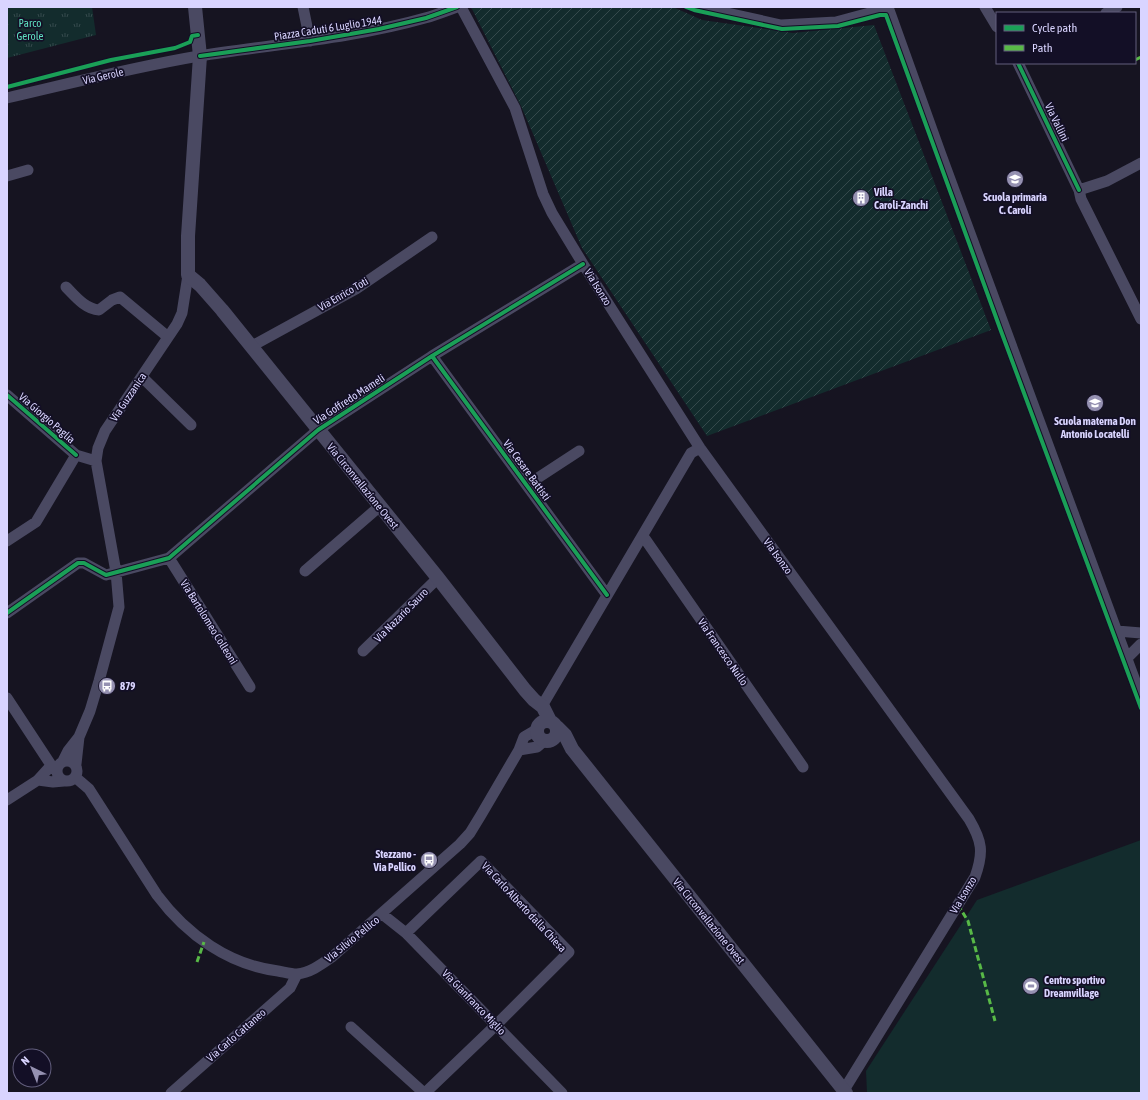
<svg xmlns="http://www.w3.org/2000/svg" width="1148" height="1100" viewBox="0 0 1148 1100" font-family="'Asap Condensed',sans-serif">
  <style>
    .grass { fill: #132c2d }
    .park { fill: url(#park-tufts) }
    .garden { fill: url(#garden-furrows) }
    .lines { fill: none; stroke-linecap: round; stroke-linejoin: round }
    .minor { stroke: #4a4962; stroke-width: 11 }
    .tertiary { stroke: #4a4962; stroke-width: 14 }
    .quiet { stroke: #58b947; stroke-width: 3; stroke-dasharray: 6 3; stroke-linecap: butt }
    .cycleway-casing { stroke: #130f26; stroke-width: 6 }
    .cycleway { stroke: #1a9f57; stroke-width: 4 }
    .labels { text-anchor: middle; stroke-width: 3.5; stroke-linejoin: round; paint-order: stroke }
    .park-label { font-size: 11px; fill: #5fe0c0; stroke: #130f26 }
    .street-label { font-size: 11px; fill: #d9d4ff; stroke: #130f26 }
    .poi-label { font-size: 11px; font-weight: bold; fill: #d9d4ff; stroke: #130f26; text-anchor: start }
  </style>
  <defs>
    <pattern id="park-tufts" width="24" height="20" patternUnits="userSpaceOnUse"><rect width="24" height="20" fill="#132c2d"/><path d="M3 7l-1-3M5 7V3M7 7l1-3M15 17l-1-3M17 17v-4M19 17l1-3" fill="none" stroke="#354a4c"/></pattern>
    <pattern id="garden-furrows" width="10" height="10" patternUnits="userSpaceOnUse"><rect width="10" height="10" fill="#132c2d"/><path d="M-1 1l2-2M0 10L10 0M9 11l2-2" fill="none" stroke="#354a4c"/></pattern>
  </defs>
  <rect width="100%" height="100%" fill="#161421"/>
  <path class="grass" d="M1141 840V1093H867L866 1071 977 900Z"/>
  <path class="park" d="M7 7H92L96 35 7 58Z"/>
  <path class="garden" d="M471 7H673L702 20 793 33 874 25 991 330 707 436 582 248 521 106Z"/>
  <g class="lines">
    <path class="minor" d="M303 7 310 41
      M461 7 515 108 543 194 552 213 583 264 700 448 969 819C982 841 984 852 975 877L844 1090
      M700 7 781 25 836 22 888 8
      M888 7 940 152 1141 697
      M985 7 997 27
      M1106 13 1117 7
      M1018 63 1079 190 1081 199 1141 319
      M7 98C71 83 134 67 199 56 274 44 351 39 425 18 436 15 446 11 457 7
      M7 176 28 170
      M1079 190 1107 181 1141 163
      M66 287C75 296 85 309 99 310L112 300 120 297 168 337
      M252 346 356 289 432 237
      M432 356 607 595
      M142 377 191 425
      M7 395 76 455 96 461
      M527 485 579 451
      M643 536 803 767
      M7 541 36 522 76 455
      M169 558 250 687
      M305 571 380 506
      M7 613 78 563H84L106 575 169 558 318 430 432 356 583 264
      M1117 631 1141 633
      M363 651 438 578
      M1127 658 1141 644
      M7 698 53 768
      M542 706 691 453 700 448
      M519 750 537 747 544 741
      M57 771a10 10 0 1 1 20 0a10 10 0 1 1-20 0Z
      M63 761 68 751 79 737
      M76 764 79 737 90 711 99 681 119 607 116 572 96 461 98 448 105 431 177 324 182 313 188 275
      M75 777 89 789 157 895C187 935 229 965 278 971 284 972 291 974 297 974 310 973 322 964 332 957L460 844 470 833 481 815 519 750 524 737 536 730
      M38 780 53 782 64 781
      M7 800 38 780 48 769 58 766
      M382 914 406 933 562 1093
      M406 933 481 861 569 952 496 1025 425 1093
      M351 1027 424 1093
      M171 1093 290 988 297 974"/>
    <path class="tertiary" d="M195 7 200 56 188 236V275L200 285 222 310 438 578 525 690 534 700 543 707 550 721
      M537 731a10 10 0 1 1 20 0a10 10 0 1 1-20 0Z
      M557 727 565 735 572 749 846 1093"/>
    <path class="quiet" d="M1135 60 1141 57
      M958 905 968 921 995 1021
      M197 962 204 942"/>
    <g class="cycleway-casing">
      <path id="cycleway" d="M686 7 694 10 782 29 838 26 880 15H886L1001 331 1141 708
        M200 56 310 41 379 29 426 18 457 7
        M1018 63 1079 190
        M7 87 111 60 175 48 190 42 192 36 198 35
        M432 356 607 595
        M7 395 76 455
        M7 613 78 563H84L106 575 169 558 318 430 432 356 583 264"/>
    </g>
    <use href="#cycleway" class="cycleway"/>
  </g>
  <defs>
    <g id="school-disc" transform="scale(0.9)"><circle r="9.5" fill="#9591b1" stroke="#130f26"/><path d="M0-5L7-2L0 1L-7-2ZM-4 1L0 2.5L4 1V4Q0 6-4 4Z" fill="#fff"/></g>
    <g id="building-disc" transform="scale(0.9)"><circle r="9.5" fill="#9591b1" stroke="#130f26"/><path d="M-4-6H4V6H1V3H-1V6H-4ZM-2.5-4.3h1.7v1.8h-1.7ZM.8-4.3h1.7v1.8H.8ZM-2.5-1h1.7V.8h-1.7ZM.8-1h1.7V.8H.8Z" fill="#fff"/></g>
    <g id="bus-disc" transform="scale(0.9)"><circle r="9.5" fill="#9591b1" stroke="#130f26"/><path d="M-5-6H5V4H4V6H2V4H-2V6H-4V4H-5ZM-3.5-4V0h7V-4ZM-3.5 1.2v1.5H-2V1.2ZM2 1.2v1.5H3.5V1.2Z" fill="#fff"/></g>
    <g id="stadium-disc" transform="scale(0.9)"><circle r="9.5" fill="#9591b1" stroke="#130f26"/><path d="M0-5a6.5 5 0 1 0 0 10a6.5 5 0 1 0 0-10ZM-3.5-1.8h7v3.6h-7Z" fill="#fff"/></g>
  </defs>
  <g fill-rule="evenodd">
    <use href="#school-disc" x="1015" y="179"/>
    <use href="#building-disc" x="861" y="198"/>
    <use href="#school-disc" x="1095" y="403"/>
    <use href="#bus-disc" x="107" y="686"/>
    <use href="#bus-disc" x="429" y="860"/>
    <use href="#stadium-disc" x="1031" y="986"/>
  </g>
  <g class="labels">
    <g class="park-label">
      <text x="30" y="27">Parco<tspan x="30" dy="13">Gerole</tspan></text>
    </g>
    <g class="street-label">
      <text transform="translate(328 28) rotate(-9)" y="4">Piazza Caduti 6 Luglio 1944</text>
      <text transform="translate(103 76) rotate(-13)" y="4">Via Gerole</text>
      <text transform="translate(1057 122) rotate(64)" y="4">Via Vallini</text>
      <text transform="translate(598 287) rotate(58)" y="4">Via Isonzo</text>
      <text transform="translate(343 294) rotate(-30)" y="4">Via Enrico Toti</text>
      <text transform="translate(128 397) rotate(-56)" y="4">Via Guzzanica</text>
      <text transform="translate(349 399) rotate(-33)" y="4">Via Goffredo Mameli</text>
      <text transform="translate(47 418) rotate(41)" y="4">Via Giorgio Paglia</text>
      <text transform="translate(527 470) rotate(54)" y="4">Via Cesare Battisti</text>
      <text transform="translate(363 486) rotate(51)" y="4">Via Circonvallazione Ovest</text>
      <text transform="translate(778 556) rotate(54)" y="4">Via Isonzo</text>
      <text transform="translate(401 615) rotate(-45)" y="4">Via Nazario Sauro</text>
      <text transform="translate(209 622) rotate(58)" y="4">Via Bartolomeo Colleoni</text>
      <text transform="translate(723 652) rotate(55)" y="4">Via Francesco Nullo</text>
      <text transform="translate(963 895) rotate(-59)" y="4">Via Isonzo</text>
      <text transform="translate(524 907) rotate(47)" y="4">Via Carlo Alberto dalla Chiesa</text>
      <text transform="translate(709 921) rotate(51)" y="4">Via Circonvallazione Ovest</text>
      <text transform="translate(352 939) rotate(-39)" y="4">Via Silvio Pellico</text>
      <text transform="translate(474 1002) rotate(46)" y="4">Via Gianfranco Miglio</text>
      <text transform="translate(236 1035) rotate(-41)" y="4">Via Carlo Cattaneo</text>
    </g>
    <g class="poi-label">
      <text x="874" y="196">Villa<tspan x="874" dy="13">Caroli-Zanchi</tspan></text>
      <text x="1015" y="201" text-anchor="middle">Scuola primaria<tspan x="1015" dy="13">C. Caroli</tspan></text>
      <text x="1095" y="425" text-anchor="middle">Scuola materna Don<tspan x="1095" dy="13">Antonio Locatelli</tspan></text>
      <text x="120" y="690">879</text>
      <text x="416" y="858" text-anchor="end">Stezzano -<tspan x="416" dy="13">Via Pellico</tspan></text>
      <text x="1044" y="984">Centro sportivo<tspan x="1044" dy="13">Dreamvillage</tspan></text>
    </g>
  </g>
  <rect width="1148" height="1100" fill="none" stroke="#d9d4ff" stroke-width="16"/>
  <rect x="996" y="12" width="140" height="52" fill="#130f26" stroke="#625e7d"/>
  <rect x="1004" y="25" width="20" height="6" fill="#1a9f57" stroke="#625e7d"/>
  <text x="1032" y="32" font-size="12" fill="#d9d4ff">Cycle path</text>
  <rect x="1004" y="45" width="20" height="6" fill="#58b947" stroke="#625e7d"/>
  <text x="1032" y="52" font-size="12" fill="#d9d4ff">Path</text>
  <g transform="translate(32 1068) rotate(317)"><circle r="19" fill="#130f26" stroke="#625e7d"/>
  <path d="M0-3L7 15L0 10L-7 15Z" fill="#9591b1"/>
  <text y="-6" font-size="11" font-weight="bold" text-anchor="middle" fill="#d9d4ff">N</text>
  </g>
</svg>
